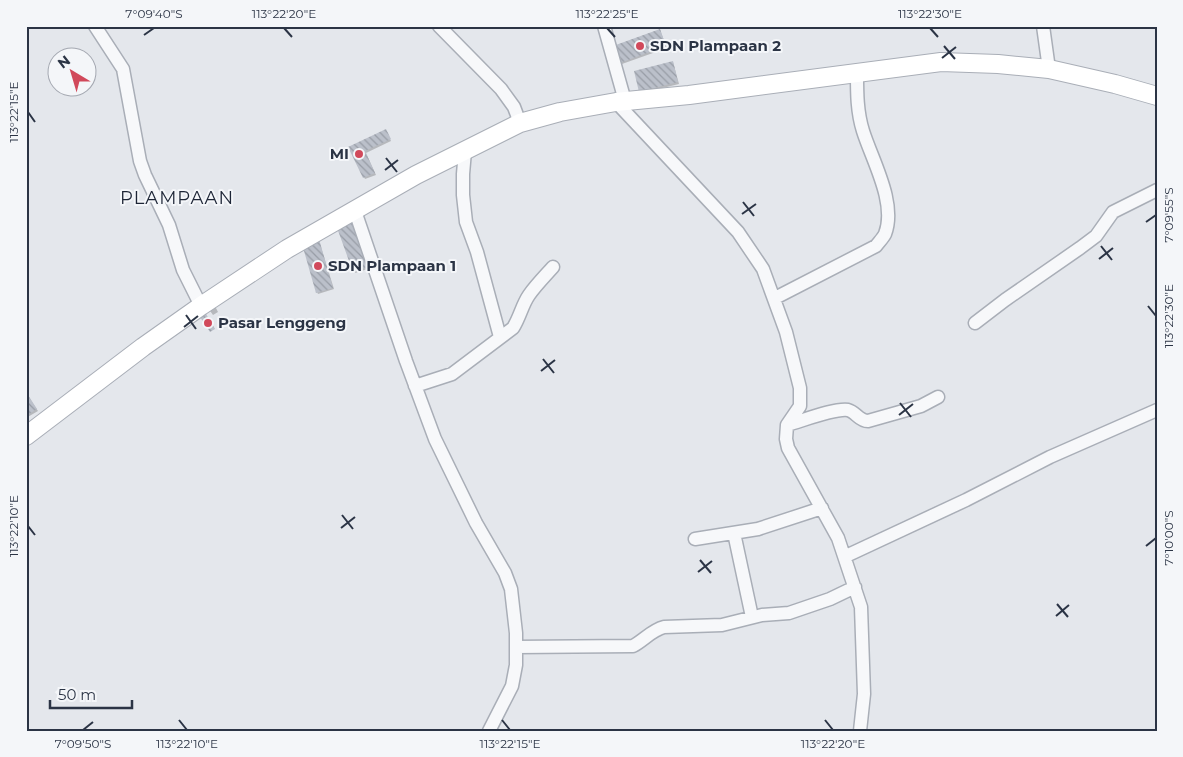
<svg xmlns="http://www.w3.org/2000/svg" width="1183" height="757" viewBox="0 0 1183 757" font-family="Montserrat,sans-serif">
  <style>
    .shadow { fill: #0003 }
    .building { fill: url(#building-back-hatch) }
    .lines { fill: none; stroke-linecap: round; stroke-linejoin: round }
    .street-casing { stroke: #a9aeb7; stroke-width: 15 }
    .secondary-casing { stroke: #a9aeb7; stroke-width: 20 }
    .street { stroke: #f7f8fa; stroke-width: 12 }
    .secondary { stroke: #fff; stroke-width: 18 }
    .ticks { fill: none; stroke: #2b3445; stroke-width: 2 }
    .poi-dot { fill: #d1495b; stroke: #f4f6f9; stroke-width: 2 }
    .labels { text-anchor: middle; stroke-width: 4; stroke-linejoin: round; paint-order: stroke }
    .poi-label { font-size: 15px; font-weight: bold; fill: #2b3445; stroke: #f4f6f9; text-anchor: start }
    .quarter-label { font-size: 18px; letter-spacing: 1px; fill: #1d2536; stroke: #f4f6f9 }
    .neatline { fill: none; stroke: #2b3445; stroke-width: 2 }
    .ticks-label { font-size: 12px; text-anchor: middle; fill: #2b3445 }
  </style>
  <defs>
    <pattern id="building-back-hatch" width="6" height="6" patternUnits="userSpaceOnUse" patternTransform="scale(1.25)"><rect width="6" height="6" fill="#bbc0ca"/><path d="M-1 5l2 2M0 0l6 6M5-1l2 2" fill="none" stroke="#989da6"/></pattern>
  </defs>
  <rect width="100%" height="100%" fill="#e4e7ec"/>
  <path class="shadow" d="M660 30 667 48 622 64 621 62Z
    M673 62 679 84 642 93Z
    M387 132 391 141 366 153 376 175 365 179 350 147Z
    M337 226 371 268 355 273 354 272Z
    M319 241 334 289 318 294 317 292Z
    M215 306 218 312 213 315 208 308Z
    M26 393 38 411 26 418Z"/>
  <path class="building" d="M660 29 666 46 620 63 613 46Z
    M673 61 678 82 639 92 634 71Z
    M386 129 391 139 365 151 375 173 363 178 348 147Z
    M353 219 370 266 353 272 336 225Z
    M319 239 333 288 316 293 302 244Z
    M206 314 215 329 210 332 200 317Z
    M26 392 37 409 26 416Z"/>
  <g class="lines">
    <g class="street-casing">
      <path id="street" d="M95 26 123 69 140 161 145 175 169 225 183 270 201 306
        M439 26 501 89 514 107 520 123
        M604 26 625 101
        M1043 26 1049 69
        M616 102 738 232 763 269 786 332 800 388V406L787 425 786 439 788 448 838 538 861 607 864 694 860 731
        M465 151 463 174V195L466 222 477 252 500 337
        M355 211 406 361 435 439 476 523 505 573 511 589 516 633V665L512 686 489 731
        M775 298 876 246C879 242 883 238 885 234 897 203 872 160 863 131 857 112 857 93 857 74
        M975 323 1005 300 1080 248 1096 236 1113 212 1157 190
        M415 386 452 374 513 328C520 317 522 305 529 295 536 285 545 276 553 267
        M787 425C802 421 834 408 848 410 856 412 859 421 868 421L921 406 938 397
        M734 533 752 617
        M695 539 758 529 822 508
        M846 556 966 500 1050 457 1157 410
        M516 647 633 646C644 640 652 630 664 627L722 625 762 615 789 613 830 599 855 587"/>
    </g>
    <g class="secondary-casing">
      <path id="secondary" d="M26 436 143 347 201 306 287 249 416 175 520 123 560 112 616 102 689 95 941 62 998 64 1049 69 1115 84 1157 96"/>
    </g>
    <use href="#street" class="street"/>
    <use href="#secondary" class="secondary"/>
  </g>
  <path class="ticks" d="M284 28 292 37M607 28 615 37M930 28 938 37M144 35 154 28M944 46 955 59M942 58 956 47M28 112 35 122M386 158 397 172M385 170 398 160M743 202 754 216M742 214 756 204M1146 222 1156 215M1101 246 1112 260M1099 259 1113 248M1148 306 1156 316M186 315 196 329M184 327 198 316M543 359 554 373M541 371 555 360M900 403 911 417M899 415 913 404M342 515 353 529M28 526 35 535M341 528 355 517M1146 546 1156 538M700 560 711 573M698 572 712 561M1057 604 1068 617M1056 616 1069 605M179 720 187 730M502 720 510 730M825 720 833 730M83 730 93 722"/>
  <g class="poi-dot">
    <circle cx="640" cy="46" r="5"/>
    <circle cx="359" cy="154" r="5"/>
    <circle cx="318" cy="266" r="5"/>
    <circle cx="208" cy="323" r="5"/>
  </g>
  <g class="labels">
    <g class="poi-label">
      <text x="650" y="51">SDN Plampaan 2</text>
      <text x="349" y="159" text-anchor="end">MI</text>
      <text x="328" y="271">SDN Plampaan 1</text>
      <text x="218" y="328">Pasar Lenggeng</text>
    </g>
    <g class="quarter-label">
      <text x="177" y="204">PLAMPAAN</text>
    </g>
  </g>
  <rect width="1183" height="757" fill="none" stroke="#f4f6f9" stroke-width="55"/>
  <g transform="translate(72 72) rotate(322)"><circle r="24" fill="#f4f6f9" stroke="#a4a8b1"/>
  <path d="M0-4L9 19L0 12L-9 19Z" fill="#d1495b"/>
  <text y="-8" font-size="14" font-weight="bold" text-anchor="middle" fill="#2b3445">N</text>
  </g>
  <path d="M50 700v8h82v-8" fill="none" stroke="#2b3445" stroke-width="2.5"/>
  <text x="58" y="700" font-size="15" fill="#2b3445" stroke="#f4f6f9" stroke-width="4" paint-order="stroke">50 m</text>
  <rect x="28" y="28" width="1128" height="702" class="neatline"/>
  <g class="ticks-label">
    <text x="154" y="18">7°09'40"S</text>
    <text x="284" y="18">113°22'20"E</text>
    <text x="607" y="18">113°22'25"E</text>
    <text x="930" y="18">113°22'30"E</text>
    <text transform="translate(14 112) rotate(-90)" y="4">113°22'15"E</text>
    <text transform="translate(1169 215) rotate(-90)" y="4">7°09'55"S</text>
    <text transform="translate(1169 316) rotate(-90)" y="4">113°22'30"E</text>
    <text transform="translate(14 526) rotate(-90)" y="4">113°22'10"E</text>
    <text transform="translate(1169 538) rotate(-90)" y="4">7°10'00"S</text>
    <text x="83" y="748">7°09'50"S</text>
    <text x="187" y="748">113°22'10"E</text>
    <text x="510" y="748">113°22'15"E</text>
    <text x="833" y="748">113°22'20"E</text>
  </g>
</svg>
